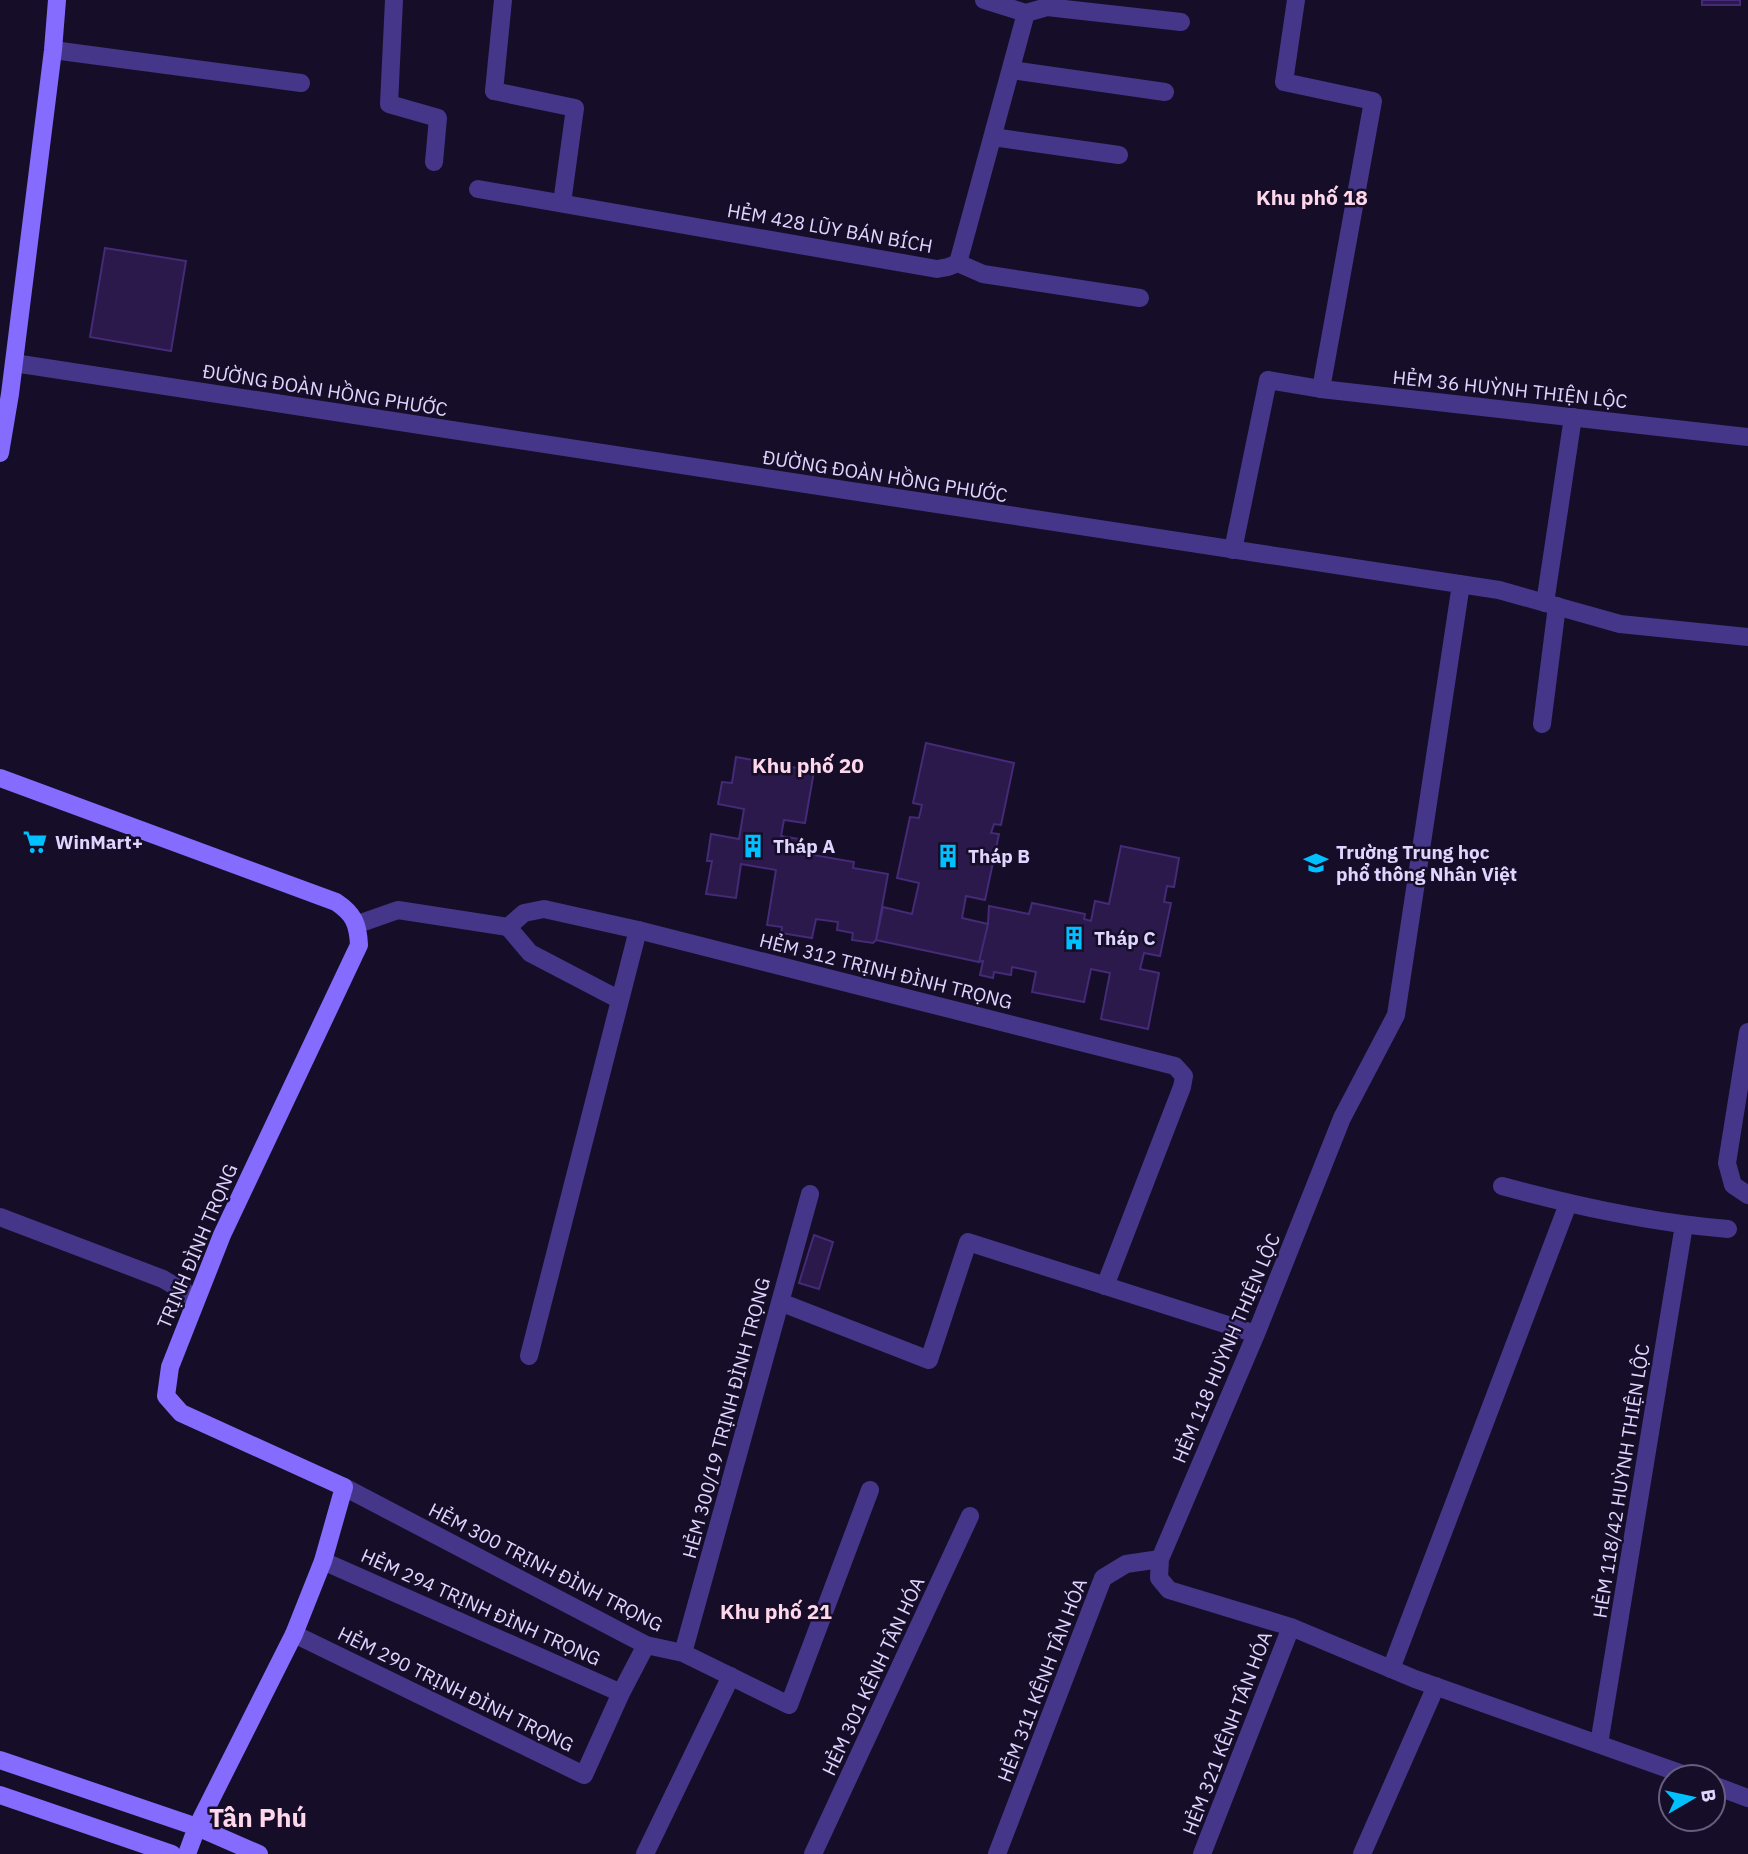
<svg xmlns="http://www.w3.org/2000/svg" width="1748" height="1854" viewBox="0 0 1748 1854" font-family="'IBM Plex Sans',sans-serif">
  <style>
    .building { fill: #2a194a; stroke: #442a77; stroke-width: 2 }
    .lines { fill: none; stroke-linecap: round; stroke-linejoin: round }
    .lane { stroke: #463689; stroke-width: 18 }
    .street { stroke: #463689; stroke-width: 18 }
    .secondary { stroke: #856cff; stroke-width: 18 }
    .labels { text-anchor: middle; stroke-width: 5; stroke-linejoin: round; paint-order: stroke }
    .street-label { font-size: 19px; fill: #e0d5ff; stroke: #160e28 }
    .poi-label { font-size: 19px; font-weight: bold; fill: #e0d5ff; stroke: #160e28; text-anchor: start }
    .neighbourhood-label { font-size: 21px; font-weight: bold; fill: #ffd7ea; stroke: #160e28 }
    .district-label { font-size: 26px; font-weight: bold; fill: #ffd7ea; stroke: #160e28 }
  </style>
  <rect width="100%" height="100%" fill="#160e28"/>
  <path class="building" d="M1702 0H1740V5H1702Z
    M105 248 186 261 171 351 90 337Z
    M926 743 1014 763 1001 825 994 824 991 833 999 834 985 900 966 896 962 918 988 924 979 962 876 940 883 907 912 914 919 883 897 878 910 817 919 818 922 805 913 803Z
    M736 757 814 771 805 823 784 820 781 836 799 839 796 852 854 862 853 868 888 874 876 940 873 943 852 940 853 933 837 930 838 922 816 919 812 938 781 933 782 927 767 925 776 870 741 864 736 898 706 894 712 861H707L711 834 739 839 744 809 718 804 722 782 732 783Z
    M1121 846 1179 858 1174 887 1167 886 1164 902 1171 903 1160 956 1144 953 1140 969 1159 973 1148 1029 1101 1019 1110 973 1091 969 1084 1002 1032 992 1036 972 1012 967 1011 975 994 972 993 978 980 975 983 961 979 962 988 924 989 906 1029 914 1032 903 1085 914 1084 919 1091 921 1095 901 1109 904Z
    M814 1235 833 1242 819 1289 799 1283Z"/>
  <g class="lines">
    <path class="lane" d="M394 0 389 104 438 118 434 162
      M1296 0 1284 82 1373 101 1321 389
      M1026 13 1047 7 1181 22
      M53 50 301 83
      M1011 70 1165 92
      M494 91 575 108 562 203
      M993 137 1119 155
      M478 189 937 269 948 267 958 263
      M958 263 1026 13 984 0
      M958 263 983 274 1140 298
      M1233 550 1268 380
      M1545 603 1573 417
      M1542 724 1557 606
      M508 927 530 953 620 1000
      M1502 1186C1576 1206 1651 1223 1728 1229
      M529 1356 638 930
      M1391 1669 1568 1204"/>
    <path class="street" d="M494 91 503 0
      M14 363 1499 590 1620 624 1748 637
      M1268 380 1321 389 1748 437
      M1461 584 1396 1015 1342 1118 1256 1334 1160 1559 1159 1578 1169 1590 1291 1627 1415 1679 1691 1777
      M358 924 398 910 508 927 524 913 544 909 638 930 1175 1066 1184 1076 1182 1087 1105 1286
      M1748 1032 1727 1163 1733 1185 1748 1195
      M0 1217 163 1279 195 1298
      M780 1302 929 1360 968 1242 1256 1334
      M344 1487 646 1645 683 1653 789 1705 870 1490
      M323 1561 621 1693
      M294 1634 584 1775 621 1693 646 1645
      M683 1653 810 1194
      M1599 1744 1684 1225
      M1713 1785 1748 1798
      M645 1854 731 1676
      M813 1854 970 1516
      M997 1854 1103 1578 1126 1564 1160 1559
      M1202 1854 1291 1627
      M1362 1854 1436 1686"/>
    <path class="secondary" d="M0 453 10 394 53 50 57 0
      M0 778 336 902C354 914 358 924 359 945L222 1235 170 1367 166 1396 181 1413 344 1487 323 1561 294 1634 197 1827 187 1854
      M0 1760 197 1827 259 1854
      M0 1795 172 1854"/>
  </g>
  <defs>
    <g id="supermarket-bare" transform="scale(1.89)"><path d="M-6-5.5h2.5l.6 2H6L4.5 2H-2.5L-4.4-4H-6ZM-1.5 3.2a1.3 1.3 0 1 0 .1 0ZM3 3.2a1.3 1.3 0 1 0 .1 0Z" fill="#01c0ff" stroke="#160e28" stroke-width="2.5" paint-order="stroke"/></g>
    <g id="building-bare" transform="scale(1.89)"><path d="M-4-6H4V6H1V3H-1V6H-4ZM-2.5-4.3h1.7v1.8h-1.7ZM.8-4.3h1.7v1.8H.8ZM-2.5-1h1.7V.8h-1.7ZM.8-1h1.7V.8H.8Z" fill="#01c0ff" stroke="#160e28" stroke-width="2.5" paint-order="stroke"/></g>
    <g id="school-bare" transform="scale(1.89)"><path d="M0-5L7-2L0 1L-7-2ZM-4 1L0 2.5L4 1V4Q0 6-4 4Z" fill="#01c0ff" stroke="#160e28" stroke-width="2.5" paint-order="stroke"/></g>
  </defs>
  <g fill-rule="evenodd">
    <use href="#supermarket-bare" x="35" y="842"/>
    <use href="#building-bare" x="753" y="846"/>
    <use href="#building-bare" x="948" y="856"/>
    <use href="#school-bare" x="1316" y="863"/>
    <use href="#building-bare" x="1074" y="938"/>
  </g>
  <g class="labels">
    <g class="street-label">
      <text transform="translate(830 228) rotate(10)" y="7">HẺM 428 LŨY BÁN BÍCH</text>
      <text transform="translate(1510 389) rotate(6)" y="7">HẺM 36 HUỲNH THIỆN LỘC</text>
      <text transform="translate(325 390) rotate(9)" y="7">ĐƯỜNG ĐOÀN HỒNG PHƯỚC</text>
      <text transform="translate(885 476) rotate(9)" y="7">ĐƯỜNG ĐOÀN HỒNG PHƯỚC</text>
      <text transform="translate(886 971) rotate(14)" y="7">HẺM 312 TRỊNH ĐÌNH TRỌNG</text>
      <text transform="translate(197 1246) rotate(-67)" y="7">TRỊNH ĐÌNH TRỌNG</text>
      <text transform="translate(1226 1348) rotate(-67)" y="7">HẺM 118 HUỲNH THIỆN LỘC</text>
      <text transform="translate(726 1418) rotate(-75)" y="7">HẺM 300/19 TRỊNH ĐÌNH TRỌNG</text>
      <text transform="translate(1621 1481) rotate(-81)" y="7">HẺM 118/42 HUỲNH THIỆN LỘC</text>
      <text transform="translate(546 1567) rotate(27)" y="7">HẺM 300 TRỊNH ĐÌNH TRỌNG</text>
      <text transform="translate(481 1607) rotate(24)" y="7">HẺM 294 TRỊNH ĐÌNH TRỌNG</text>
      <text transform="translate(873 1676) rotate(-65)" y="7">HẺM 301 KÊNH TÂN HÓA</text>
      <text transform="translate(1042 1680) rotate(-69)" y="7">HẺM 311 KÊNH TÂN HÓA</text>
      <text transform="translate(456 1689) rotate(26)" y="7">HẺM 290 TRỊNH ĐÌNH TRỌNG</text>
      <text transform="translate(1227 1733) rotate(-69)" y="7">HẺM 321 KÊNH TÂN HÓA</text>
    </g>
    <g class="poi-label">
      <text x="55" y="849">WinMart+</text>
      <text x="773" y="853">Tháp A</text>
      <text x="1336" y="859">Trường Trung học<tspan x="1336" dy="22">phổ thông Nhân Việt</tspan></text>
      <text x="968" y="863">Tháp B</text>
      <text x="1094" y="945">Tháp C</text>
    </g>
    <g class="neighbourhood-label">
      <text x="1312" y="205">Khu phố 18</text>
      <text x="808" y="773">Khu phố 20</text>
      <text x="776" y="1619">Khu phố 21</text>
    </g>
    <g class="district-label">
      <text x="258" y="1827">Tân Phú</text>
    </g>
  </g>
  <g transform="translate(1692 1798) rotate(81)"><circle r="33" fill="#160e28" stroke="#675e7e" stroke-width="2"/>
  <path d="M0-5L12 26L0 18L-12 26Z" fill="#01c0ff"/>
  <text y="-10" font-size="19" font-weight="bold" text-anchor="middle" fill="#e0d5ff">B</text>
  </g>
</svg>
